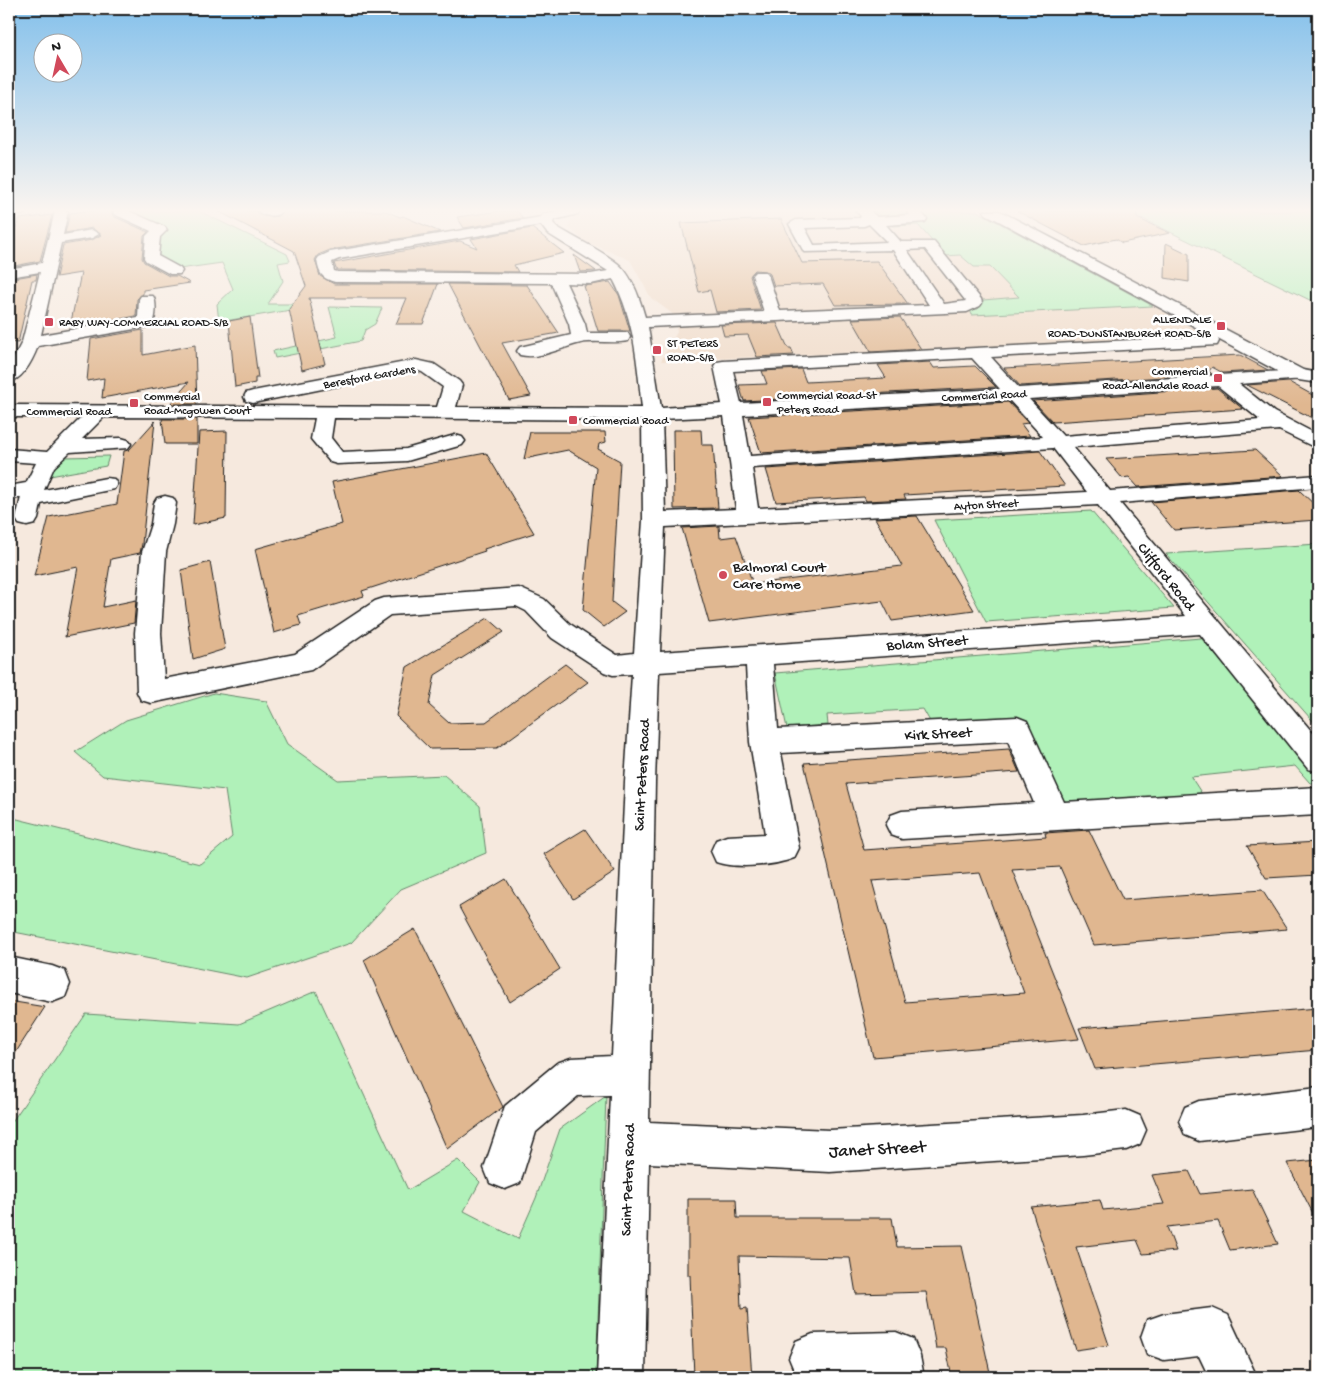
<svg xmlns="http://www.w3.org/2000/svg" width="1327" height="1386" viewBox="0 0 1327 1386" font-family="'Gochi Hand',sans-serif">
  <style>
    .built { fill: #efdac7 }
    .green { fill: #b0f1b9; stroke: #66866a }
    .building { fill: #e0b790; stroke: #1c1c1c; fill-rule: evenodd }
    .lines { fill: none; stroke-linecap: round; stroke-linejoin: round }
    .minor-casing { stroke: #1c1c1c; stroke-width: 3 }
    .major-casing { stroke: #1c1c1c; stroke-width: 3 }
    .minor { fill: #fff; fill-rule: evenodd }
    .major { fill: #fff; fill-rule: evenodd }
    .poi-dot { fill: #d1495b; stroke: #fff; stroke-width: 2 }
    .labels { text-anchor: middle; stroke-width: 5; stroke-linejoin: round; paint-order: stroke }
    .far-poi-label { font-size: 12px; fill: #1c1c1c; stroke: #fff; text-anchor: start }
    .far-street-label { font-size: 12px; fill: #1c1c1c; stroke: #fff }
    .poi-label { font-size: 15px; fill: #1c1c1c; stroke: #fff; text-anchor: start }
    .street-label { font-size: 15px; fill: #1c1c1c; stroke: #fff }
    .near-street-label { font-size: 18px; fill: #1c1c1c; stroke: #fff }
  </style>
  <rect width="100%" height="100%" fill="#f6e9de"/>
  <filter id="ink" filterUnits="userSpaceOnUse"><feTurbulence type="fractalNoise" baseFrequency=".02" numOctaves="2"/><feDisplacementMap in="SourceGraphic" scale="10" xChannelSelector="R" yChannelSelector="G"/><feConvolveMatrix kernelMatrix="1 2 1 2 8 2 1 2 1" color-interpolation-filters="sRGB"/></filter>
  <g filter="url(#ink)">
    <path class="built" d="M708 211H873L887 219 892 226 918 225 945 256 960 254 974 267H990L1020 297 983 300 982 305 978 309 970 310 972 315 1153 306 1209 337 661 361 677 332 674 315 651 298 630 260 584 241 568 227 572 217 587 214Z"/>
    <path class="green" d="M129 211H199L287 254 290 261 278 263 283 281 268 304H308L309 307 219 322 217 304 233 289 222 263 179 269 158 257V237L167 229Z
      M873 211H977L1153 306 972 315 970 310 978 309 982 305 983 300 1019 297 990 267H974L960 255 945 256 918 225 892 226 887 219Z
      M1127 211H1318V304Z
      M329 307 382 308 375 324 365 330 361 341 275 358 273 351 337 337Z
      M109 456 106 466 50 476 56 465 64 457Z
      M1091 511 1174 608 986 622 934 520Z
      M1318 544V727L1166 554Z
      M1201 638 1318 775V783H1310L1295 766 1191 777 1202 794 1057 803 1017 722 932 725 923 709 827 715 828 725 787 728 775 673Z
      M214 693 266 701 287 744 338 780 444 775 480 806 486 853 401 889 351 943 247 978 9 931V817L200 864 232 837 225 790 103 776 75 752 126 720Z
      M316 991 408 1190 458 1160 480 1182 464 1211 518 1239 536 1198 560 1129 606 1096 596 1377H9V1126L86 1014 239 1024Z"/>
    <path class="building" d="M84 211H111L113 216 148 232 144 236 142 258 144 262 169 276H177L190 283 143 290V294L137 299 136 316 93 324V319L71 322 81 273 56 277 63 245 92 240 101 235 92 228 65 233 70 213Z
      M218 211H256L259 215 270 217 278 216 284 211H386L400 217 403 216 440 232 330 250 318 255 315 260 320 276 334 284H438L423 324H396L407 298H309L325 364 302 370 289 309 306 286 294 251Z
      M500 211H517L523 218 464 228 457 217Z
      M1017 211H1136L1137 218 1170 233 1122 243 1116 239 1084 246Z
      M52 215 40 261 9 267V232L15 231 19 219Z
      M781 219 802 263 877 261 908 304 835 305 823 284 774 286 770 274 766 271 755 270 750 276 761 310 716 312 710 290 699 292 681 223Z
      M532 228 564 253 514 265 518 272 338 270 336 269 334 263 460 241 477 248 471 239Z
      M1166 243 1189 254V282L1165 278Z
      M574 255 596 271 580 272Z
      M37 274 36 280H32L18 343 9 342V279Z
      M610 282 619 295 630 331H598L584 286Z
      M448 284 527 285 559 333 502 343 531 396 509 400Z
      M250 317 258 378H255V383L235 387 229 321Z
      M900 317 921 349 871 352 852 319Z
      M777 323 788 348H791L794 355 757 357 748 335 724 336 721 325Z
      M143 330V355L195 345 197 404H170L189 382 102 398 104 378 87 381 91 339Z
      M1240 355 1268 370 1223 373 1212 367 1209 371 1212 374 1020 386 1004 368Z
      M930 362 934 368 975 366 996 387 744 401 739 385 767 384 762 371 801 369 806 382 886 378 878 365Z
      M1289 382 1318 398V421L1247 385Z
      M1217 388 1243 409 1053 422 1033 401Z
      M1008 402 1028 423 1021 424 1030 436 761 453 749 417Z
      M162 419H197V444H165Z
      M155 421 142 544 140 553 111 559 103 607 136 600 134 623 65 637 78 567 34 576 49 517 117 504 124 451 129 450Z
      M673 430H701L702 445H713L718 508 674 509Z
      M227 431 226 518 193 525 199 432Z
      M530 432H605L606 442 599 444 598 449 620 461 612 602 625 612 604 627 583 610 596 467 568 450 524 459Z
      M1255 450 1283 476 1138 487 1129 477 1122 478 1106 459Z
      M1040 451 1065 486 904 495 906 499 866 501 864 497 776 502 766 469Z
      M486 453 534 533 484 549 485 551 362 591 364 596 298 616 301 625 274 633 255 549 342 524 332 482Z
      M1299 490 1318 508V520L1174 530 1151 502Z
      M917 516 974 610 892 621 882 601 709 623 682 528 719 526 720 538 736 536 753 584 902 566 875 518Z
      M210 562 225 649 193 659 181 570Z
      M488 618 504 632 435 675 429 705 449 723 486 722 565 664 588 682 497 748 430 749 396 716 407 667Z
      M1009 749 1019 772 846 784 864 850 1046 837 1045 833 1089 830 1123 900 1262 890 1287 929 1094 945 1060 867 1012 870 1079 1039 873 1057 804 763ZM980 873 1024 993 905 1002 872 881Z
      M585 829 615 872 573 899 544 854Z
      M1318 842V875L1266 878 1247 846Z
      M506 879 560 969 510 1002 459 907Z
      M415 929 503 1107 447 1149 364 960Z
      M9 1001 45 1007 9 1063Z
      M1318 1008V1050L1095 1069 1079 1028Z
      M1318 1160V1223L1287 1163Z
      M1189 1171 1200 1194 1252 1189 1278 1244 1230 1250 1218 1221 1167 1227 1176 1251 1143 1254 1137 1240 1076 1247 1109 1345 1076 1350 1031 1207 1100 1200 1103 1210 1164 1204 1152 1175Z
      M688 1199H736L737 1218H892L897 1247 962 1246 991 1377H952L946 1348H936L926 1292 856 1294 850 1258 739 1256 741 1309 747 1308 752 1377H694L690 1275H688Z"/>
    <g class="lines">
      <g class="minor-casing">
        <path id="minor" d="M9 211H27L25 214 9 216Z
          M55 211H68L63 235 92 230 99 234 92 238 61 243 41 335 138 318 139 299 141 296H153C157 302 156 319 152 325L146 327 38 346C33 359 24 379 9 382V367L22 342 40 272 9 277V269L42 263Z
          M113 211H129L165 227 167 230 160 237 158 256 180 268 182 271 180 274H170L146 261 144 258 146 236 151 231 114 214Z
          M258 211H282C277 217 263 217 258 211Z
          M558 211H579L578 214 554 220 553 223 557 227C576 239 599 249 617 263 632 274 640 299 645 317L764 312 752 275 755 272H765L768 275 780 311 929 305 893 250 804 252 789 224 796 220 860 218 861 216 856 211H870L877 217 910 215 907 211H920L927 219 925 222 886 225 901 242H934L981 299 982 303 980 306 967 312 648 327 661 408 722 404 714 366 717 362 723 361 1211 336 1217 337 1219 341 1217 345 991 357 1019 388 1298 370 1304 371 1307 375 1304 379 1239 384 1274 412 1318 435V449L1279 430 1073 447 1110 491 1318 475V487L1120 503 1318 739V772L1308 769 1200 634 773 664 778 729 1017 717 1027 721 1064 802 1318 787V815L902 839 891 835 886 825 891 815 902 811 1034 803 1008 741 781 753 799 848 794 858C775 866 735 869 716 862L711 851 716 840 727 836 765 834 750 742 746 666 659 672 655 782 649 1122 830 1130 1083 1115 1126 1110 1140 1116 1146 1130 1140 1144 1126 1150 1083 1155 830 1172 649 1163 645 1377H597L610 1095 578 1096 536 1132 520 1183 505 1189 490 1183 484 1168 505 1106 557 1063 571 1058 612 1056 625 782 632 674 613 675 604 672 552 638 526 611 516 606 390 615 311 670 151 703 141 700 137 692 135 633 142 552 151 524 154 503 157 498 165 496 173 498 176 503 173 524 166 552 161 633 164 679 295 654 375 601 384 598 519 588 544 599 570 624 617 655 634 653 643 520 642 420 334 418 331 438 342 452 406 449 455 435 462 437 465 441 462 445 407 461 337 464 330 462 311 439 315 418 104 417 82 439 121 438 128 440 131 444 128 448 70 452 54 467 44 490 106 478 114 479 117 484 114 489 41 504 38 519 35 524 27 526 19 524 16 519 21 497 9 500V486L26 483 36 463 9 461V449L47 452 82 417H9V405L437 407 443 387 422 372 416 370 253 403 246 401 244 397 246 393 253 391 416 360 434 364 459 381 462 385 456 407 642 408C637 362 635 321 613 279L591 284 566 283 585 324 587 333H628L630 337 628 341C613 344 596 340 581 343 562 347 540 360 520 355L517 351 520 347 571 335 569 324 551 283 335 282C321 278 319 273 317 260L319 257 330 252 541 217 543 214ZM869 224 887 242 814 245 805 228 864 226ZM541 225 547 233 608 271 591 274 338 272 334 271 332 262 339 259ZM925 249 965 300 966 301 944 304 907 250ZM972 358 1000 389 741 403 733 371ZM1218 386 1260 420 1063 436 1029 399ZM1009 400 1043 437 750 456 743 415ZM724 416 736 509 665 512 662 419ZM1053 448 1087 492 758 508 752 468ZM1098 505 1186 616 660 652 665 527Z
          M9 957 52 966 65 971 70 984 65 997 52 1002 9 993Z
          M1318 1087V1127L1199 1141 1185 1135 1179 1121 1185 1107 1199 1101Z
          M1212 1308 1228 1315 1257 1377H1209L1199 1356 1164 1360 1147 1354 1141 1337 1147 1320 1164 1314Z
          M896 1332 913 1339 920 1356 924 1377H802L796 1375 789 1358 796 1341 813 1334Z"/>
      </g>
      <g class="major-casing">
        <path id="major" d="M984 211H1000L1303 370 1318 373V383L1292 379 986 214Z"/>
      </g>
      <use href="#minor" class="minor"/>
      <use href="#major" class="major"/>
    </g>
  </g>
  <linearGradient id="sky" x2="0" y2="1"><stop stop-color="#83c0eb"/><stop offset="0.52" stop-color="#fbf5f0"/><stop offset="1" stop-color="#fbf5f0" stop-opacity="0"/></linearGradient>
  <rect width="1327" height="405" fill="url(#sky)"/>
  <g class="poi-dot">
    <rect x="44" y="317" width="10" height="10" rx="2.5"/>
    <rect x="1216" y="321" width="10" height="10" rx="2.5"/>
    <rect x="652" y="345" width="10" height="10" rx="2.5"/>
    <rect x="1213" y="373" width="10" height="10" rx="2.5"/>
    <rect x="762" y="397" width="10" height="10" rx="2.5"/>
    <rect x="129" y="398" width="10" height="10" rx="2.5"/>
    <rect x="568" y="415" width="10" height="10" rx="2.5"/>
    <circle cx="723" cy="575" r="5"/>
  </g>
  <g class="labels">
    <g class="far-poi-label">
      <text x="1211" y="323" text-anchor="end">ALLENDALE<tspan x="1211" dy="14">ROAD-DUNSTANBURGH ROAD-S/B</tspan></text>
      <text x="59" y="326">RABY WAY-COMMERCIAL ROAD-S/B</text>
      <text x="667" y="347">ST PETERS<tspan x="667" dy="14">ROAD-S/B</tspan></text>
      <text x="1208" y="375" text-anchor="end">Commercial<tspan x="1208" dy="14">Road-Allendale Road</tspan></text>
      <text x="777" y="399">Commercial Road-St<tspan x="777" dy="14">Peters Road</tspan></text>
      <text x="144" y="400">Commercial<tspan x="144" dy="14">Road-Mcgowen Court</tspan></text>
      <text x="583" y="424">Commercial Road</text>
    </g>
    <g class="far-street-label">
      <text transform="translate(369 376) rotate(-10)" y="4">Beresford Gardens</text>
      <text transform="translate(984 395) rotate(-3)" y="4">Commercial Road</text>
      <text x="69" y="415">Commercial Road</text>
      <text transform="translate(986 504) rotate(-3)" y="4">Ayton Street</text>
    </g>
    <g class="poi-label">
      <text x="733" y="571">Balmoral Court<tspan x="733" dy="17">Care Home</tspan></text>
    </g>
    <g class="street-label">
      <text transform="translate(1167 576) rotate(51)" y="5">Clifford Road</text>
      <text transform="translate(927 642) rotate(-4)" y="5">Bolam Street</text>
      <text transform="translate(938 733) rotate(-3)" y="5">Kirk Street</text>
      <text transform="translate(641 775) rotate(-87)" y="5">Saint Peters Road</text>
      <text transform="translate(627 1180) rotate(-88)" y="5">Saint Peters Road</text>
    </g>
    <g class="near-street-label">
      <text transform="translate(877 1148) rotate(-3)" y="6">Janet Street</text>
    </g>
  </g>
  <rect width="1327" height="1386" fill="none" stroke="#fff" stroke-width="30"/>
  <rect x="15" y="15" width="1297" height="1356" fill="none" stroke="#1c1c1c" stroke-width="2" filter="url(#ink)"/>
  <g transform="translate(58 58) rotate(351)"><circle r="24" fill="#ffffff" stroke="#a4a4a4"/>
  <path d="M0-4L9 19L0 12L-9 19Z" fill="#d1495b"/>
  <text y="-8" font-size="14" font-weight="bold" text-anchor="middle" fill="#1c1c1c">N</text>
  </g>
</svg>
